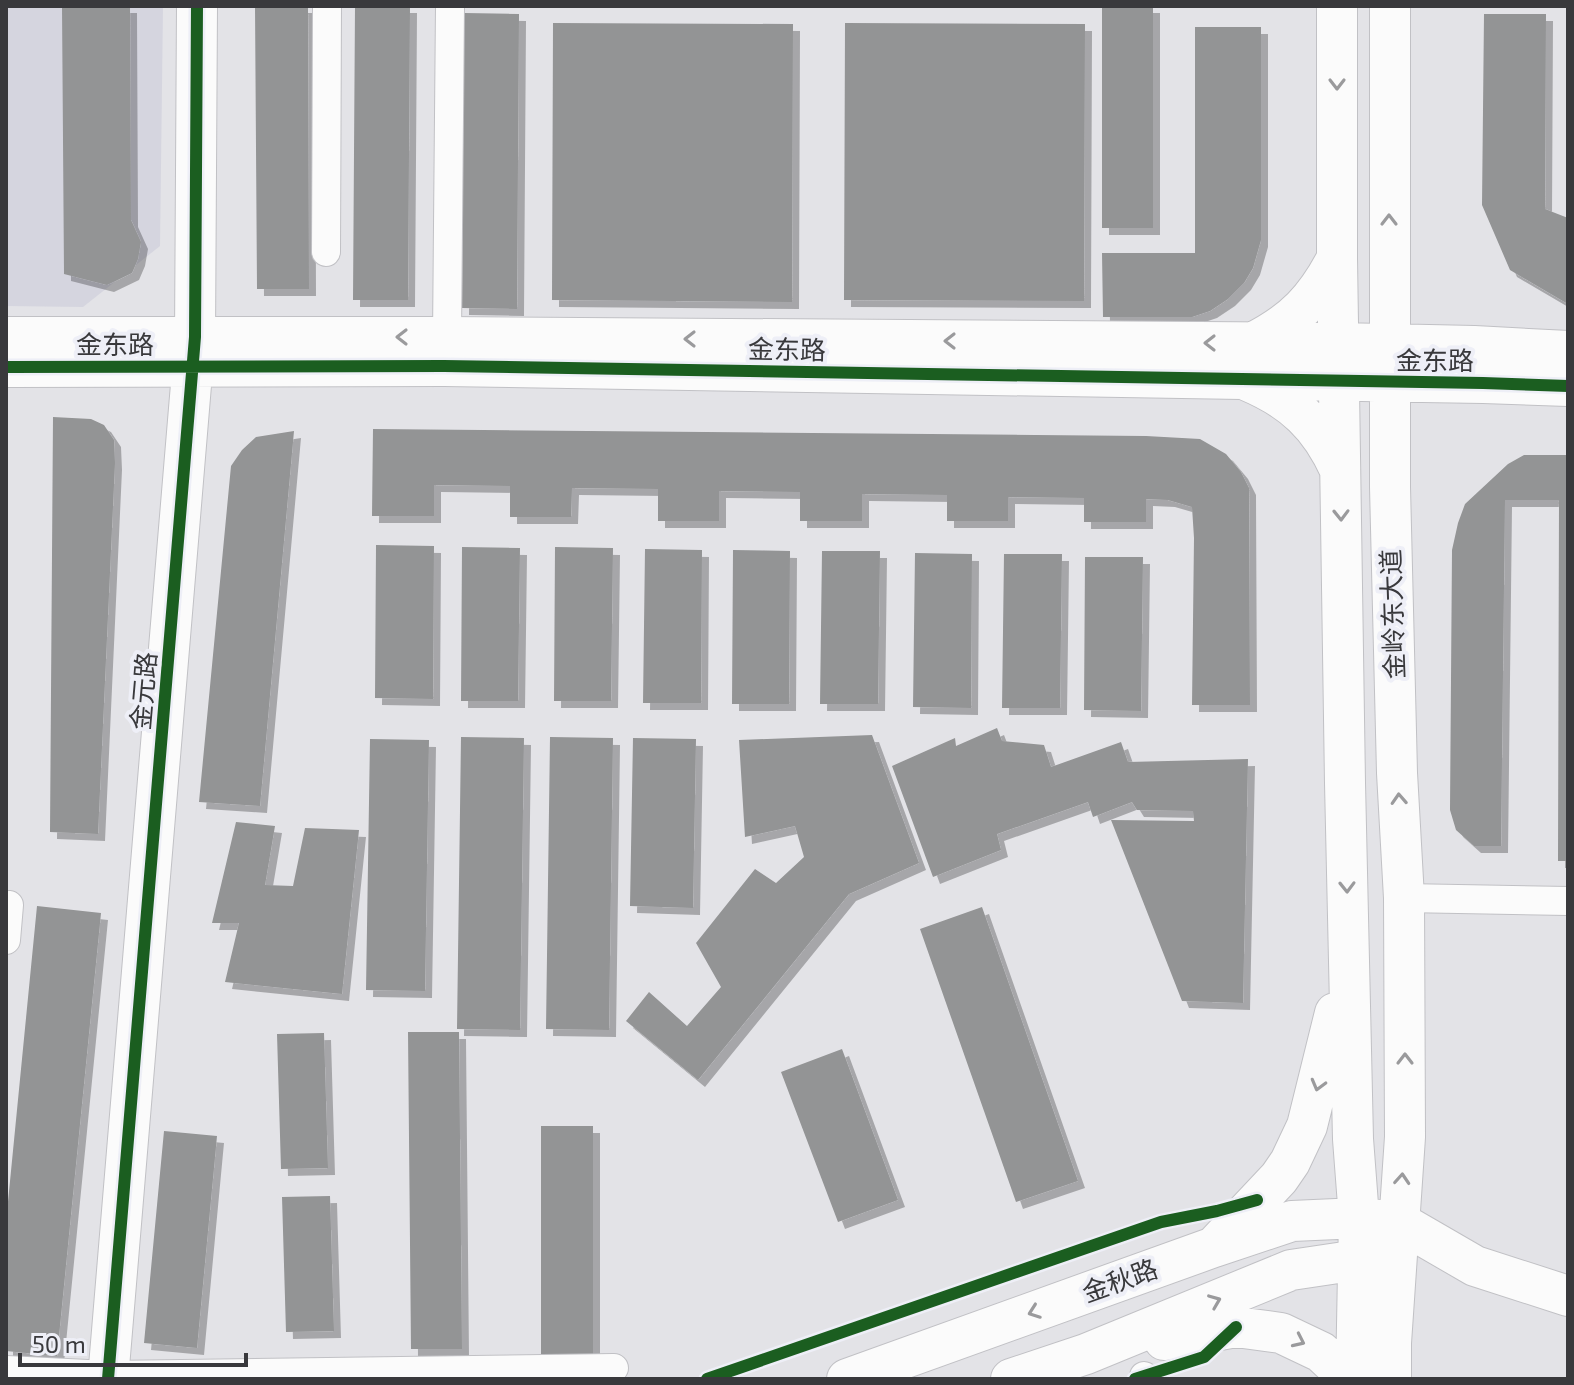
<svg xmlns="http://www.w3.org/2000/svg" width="1574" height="1385" viewBox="0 0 1574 1385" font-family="'Exo 2','Noto Sans SC',sans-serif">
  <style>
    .built { fill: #d5d5df }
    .building { fill: #939495; filter: url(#shadow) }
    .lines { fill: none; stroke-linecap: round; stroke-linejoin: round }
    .street-casing { stroke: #c1c1c5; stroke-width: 30 }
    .secondary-casing { stroke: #c1c1c5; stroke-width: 42 }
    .street { stroke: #fbfbfb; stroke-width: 28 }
    .secondary { stroke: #fbfbfb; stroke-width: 40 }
    .cycleway-casing { stroke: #eeeff7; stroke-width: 17 }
    .cycleway { stroke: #1b5e20; stroke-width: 12 }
    .oneway { stroke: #9a9a9c }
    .labels { text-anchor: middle; stroke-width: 8; stroke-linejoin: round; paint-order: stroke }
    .street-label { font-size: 26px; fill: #39393c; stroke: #eeeff7 }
  </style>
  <defs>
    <filter id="shadow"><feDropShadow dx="7" dy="7" stdDeviation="0" flood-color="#0004"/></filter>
  </defs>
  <rect width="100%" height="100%" fill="#e3e3e7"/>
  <path class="built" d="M6 6H163L160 246 83 307 6 306Z"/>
  <path class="building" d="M62 6H130L131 220 141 242 138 259 132 273 107 285 64 274Z
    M255 6H308L309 289H257Z
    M355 6H410L408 300H353Z
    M1102 6H1153V228H1102Z
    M464 13 519 14 517 309 462 308Z
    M1484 14H1546L1545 209 1568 218V304L1510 270 1482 205Z
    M553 23 793 24 792 302 552 300Z
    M845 23 1085 24 1084 301 844 300Z
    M1195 27H1261V240L1253 268 1244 283 1228 299 1210 311 1192 317H1103L1102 253H1195Z
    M53 417 91 419 104 425 114 440 115 463 98 834 50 832Z
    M373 429 1146 436 1200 439 1226 454 1241 472 1249 488 1250 705H1192L1194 538 1192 507 1168 500 1146 499V522H1084V498L1008 497V521H947V495L862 494V521H800V492L719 491V521H658V489L572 488 571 517H510V486L434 485V516H372Z
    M294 431 260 806 199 802 231 466 242 450 256 437Z
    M1524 455H1568V861H1558L1559 500H1505L1501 846H1474L1456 830 1450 810 1452 550 1458 523 1465 504 1508 464Z
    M376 545 434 546 433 699 375 698Z
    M462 547 520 548 518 701H461Z
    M555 547 613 548 611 701H554Z
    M645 549 702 550 701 703H643Z
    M733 550 790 551 789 704H732Z
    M822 551H880L878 704H820Z
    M915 553 972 554 971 708 913 707Z
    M1004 554H1062L1060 708H1002Z
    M1085 557H1143L1141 711 1084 710Z
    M997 728 1002 741 1044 745 1051 767 1121 742 1128 762 1248 759 1243 1003 1182 1001 1111 820 1194 821 1193 811 1137 810 1132 802 1093 817 1088 802 997 834 1001 850 933 877 892 766 955 738 956 746Z
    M872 735 919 863 849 894 698 1080 626 1021 649 992 687 1026 721 987 696 943 755 869 776 883 804 857 795 826 745 837 739 740Z
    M461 737 524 738 520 1030 457 1029Z
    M550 737 613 738 609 1030 546 1029Z
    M633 738 696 739 693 908 630 906Z
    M370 739 429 740 425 991 366 990Z
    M236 822 275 826 265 885 293 886 305 828 359 830 342 994 225 982 239 923H212Z
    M37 906 101 913 57 1356 6 1351V1222Z
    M982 907 1078 1181 1016 1202 920 929Z
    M408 1032H459L462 1349H411Z
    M324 1033 328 1168 281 1169 277 1034Z
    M842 1049 898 1200 838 1222 781 1072Z
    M541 1126H593V1354H541Z
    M164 1131 217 1136 197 1348 144 1343Z
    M330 1196 334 1331 286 1332 282 1197Z"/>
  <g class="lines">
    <g class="street-casing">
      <path id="street" d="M326 252 327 6
        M447 337 450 6
        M1404 898 1568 901
        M6 940 9 905
        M6 1370 108 1375 614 1368
        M1144 1376 1145 1379"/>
    </g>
    <g class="secondary-casing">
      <path id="secondary" d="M1337 6V258L1345 783 1353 1139 1359 1218 1356 1379
        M1390 6V487L1397 773 1404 898 1405 1137 1391 1343V1379
        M6 337H447L1338 343 1474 346 1568 351
        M1252 343C1294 322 1316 299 1337 258
        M6 367 444 366 1483 383 1568 386
        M1248 381C1293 400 1320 425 1340 470
        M1216 1245 1279 1178 1290 1162 1307 1126 1335 1013
        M1164 1340 1236 1327 1281 1333 1321 1352 1337 1367 1342 1379
        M108 1379 195 337 197 6
        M847 1379 1214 1247 1292 1221 1359 1218 1399 1222 1475 1266 1568 1296
        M1011 1379 1086 1354 1291 1270 1358 1260 1382 1261"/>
    </g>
    <use href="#street" class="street"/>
    <use href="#secondary" class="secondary"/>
    <g class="cycleway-casing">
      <path id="cycleway" d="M6 367 444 366 1483 383 1568 386
        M108 1379 195 337 197 6
        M707 1379 1161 1222 1217 1211 1257 1200
        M1135 1379 1204 1357 1236 1327"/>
    </g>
    <use href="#cycleway" class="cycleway"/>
  </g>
  <defs><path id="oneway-chevron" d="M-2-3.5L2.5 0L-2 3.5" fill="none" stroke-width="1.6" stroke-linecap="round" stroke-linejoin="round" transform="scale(2)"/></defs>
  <g class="oneway">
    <use href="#oneway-chevron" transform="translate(1337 84) rotate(90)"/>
    <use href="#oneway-chevron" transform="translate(1389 220) rotate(-90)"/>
    <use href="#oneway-chevron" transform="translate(402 337) rotate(180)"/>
    <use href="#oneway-chevron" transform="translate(690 339) rotate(-180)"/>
    <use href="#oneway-chevron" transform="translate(950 341) rotate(-180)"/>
    <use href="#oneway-chevron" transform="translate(1210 343) rotate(-180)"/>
    <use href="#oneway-chevron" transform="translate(1341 515) rotate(89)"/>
    <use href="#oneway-chevron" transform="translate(1399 799) rotate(-93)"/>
    <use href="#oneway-chevron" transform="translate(1347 887) rotate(89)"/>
    <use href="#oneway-chevron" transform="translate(1405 1059) rotate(-90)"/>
    <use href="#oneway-chevron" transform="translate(1318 1085) rotate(105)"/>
    <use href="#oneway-chevron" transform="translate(1402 1179) rotate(-86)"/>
    <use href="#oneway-chevron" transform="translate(1215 1301) rotate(-22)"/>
    <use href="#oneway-chevron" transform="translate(1034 1312) rotate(160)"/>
    <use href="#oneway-chevron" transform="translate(1299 1341) rotate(25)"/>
  </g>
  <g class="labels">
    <g class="street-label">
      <text x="115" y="354">金东路</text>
      <text transform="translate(787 350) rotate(1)" y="9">金东路</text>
      <text x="1435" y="370">金东路</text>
      <text transform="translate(1393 614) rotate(-92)" y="9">金岭东大道</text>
      <text transform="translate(144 691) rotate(-85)" y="9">金元路</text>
      <text transform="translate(1120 1281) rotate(-20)" y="9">金秋路</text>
    </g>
  </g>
  <rect width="1574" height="1385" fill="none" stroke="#39393c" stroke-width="16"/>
  <path d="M20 1353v12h226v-12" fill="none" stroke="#39393c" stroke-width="4"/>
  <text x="32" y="1353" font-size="24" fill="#39393c" stroke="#eeeff7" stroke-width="6" paint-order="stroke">50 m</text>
</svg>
